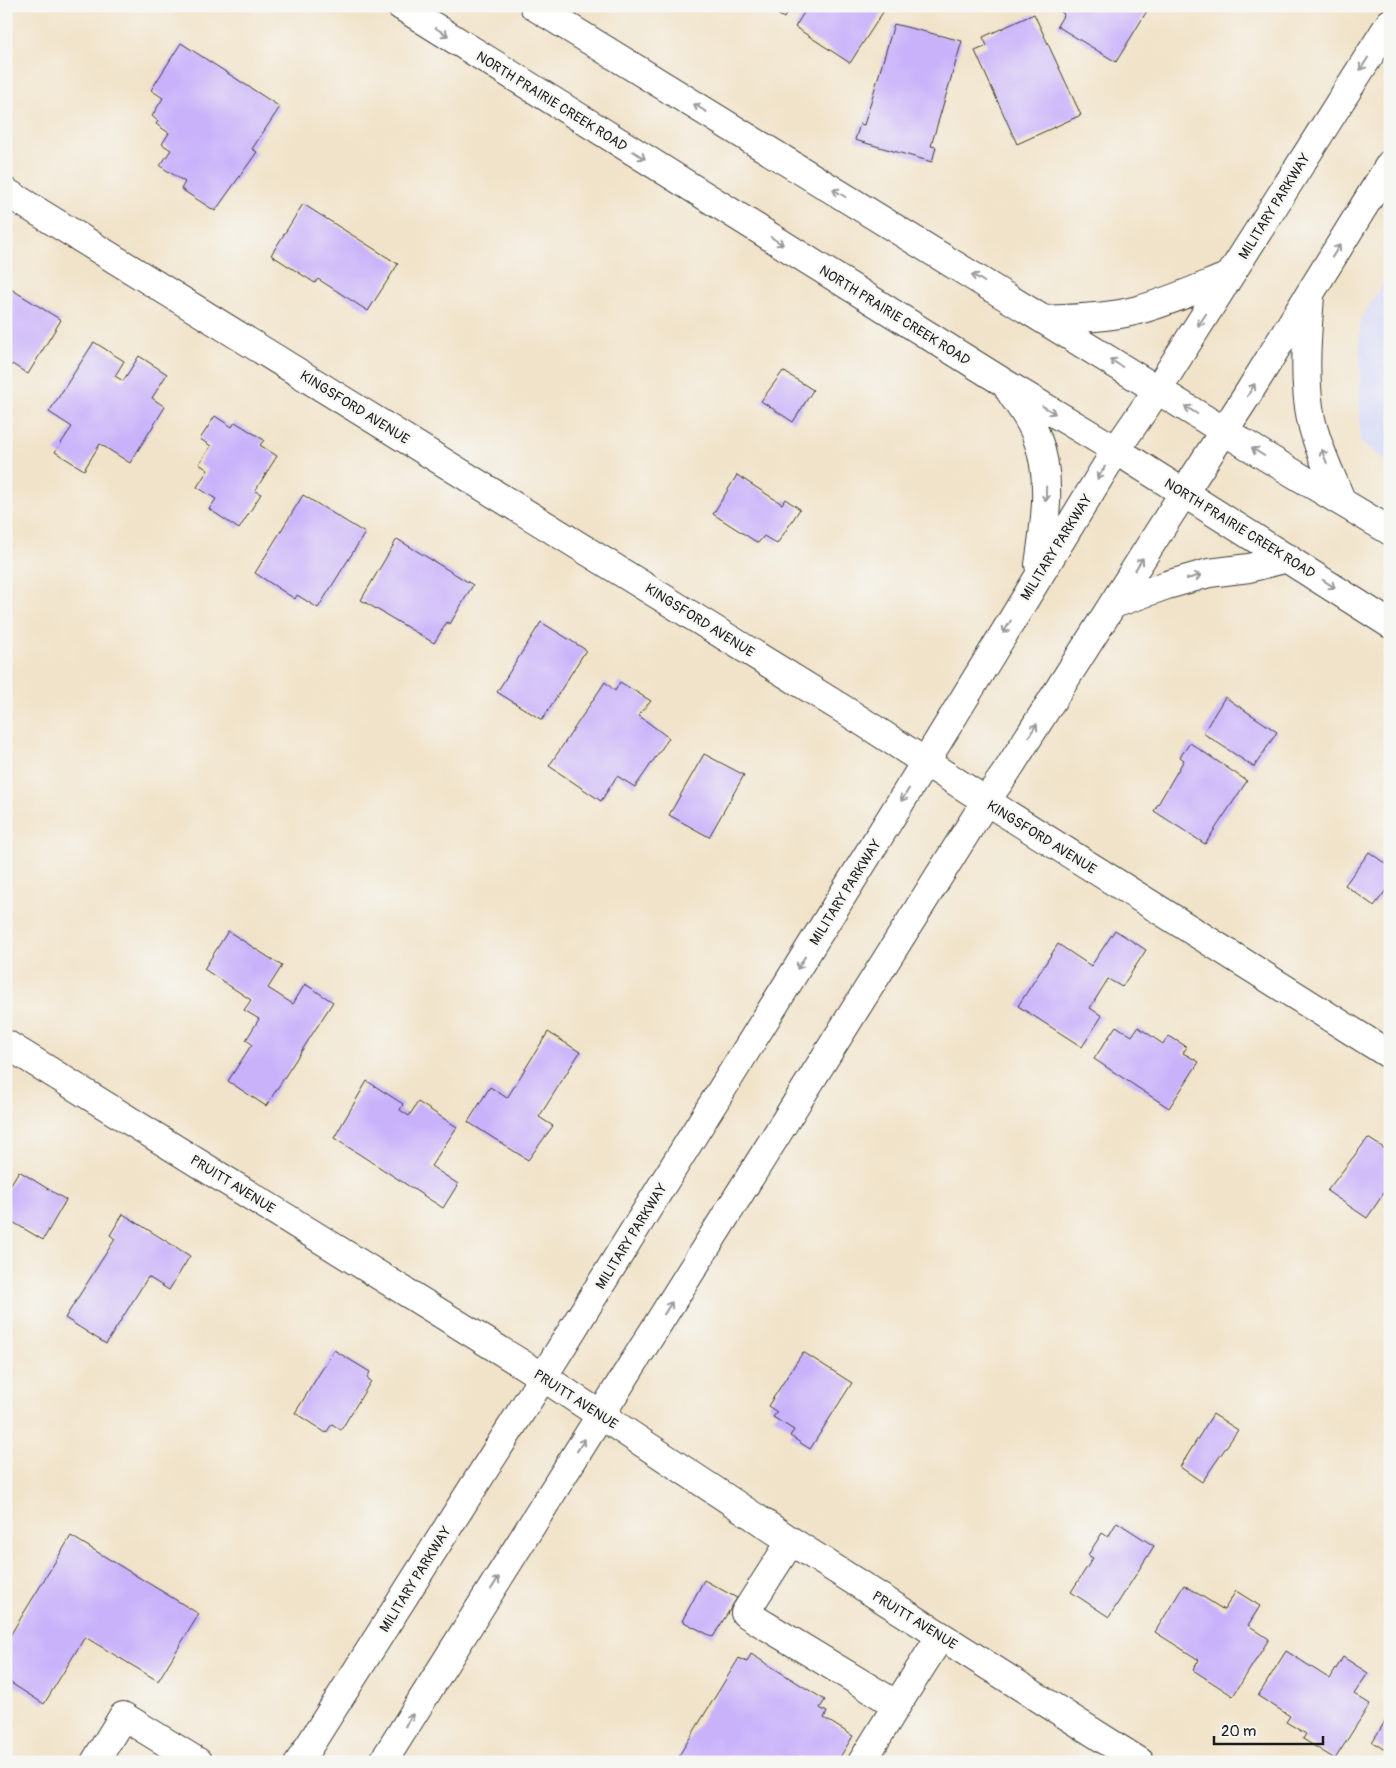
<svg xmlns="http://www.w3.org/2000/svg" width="1396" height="1768" viewBox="0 0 1396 1768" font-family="Pangolin,sans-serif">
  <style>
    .built { fill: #d5d8f9 }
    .building { fill: #c9b2fa }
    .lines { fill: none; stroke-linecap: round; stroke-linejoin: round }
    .minor-casing { stroke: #3c3a36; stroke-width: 30 }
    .major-casing { stroke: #3c3a36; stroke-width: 30 }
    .minor { stroke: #fff; stroke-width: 28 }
    .major { stroke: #fff; stroke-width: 28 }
    .oneway { stroke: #999 }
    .labels { text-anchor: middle; stroke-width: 4.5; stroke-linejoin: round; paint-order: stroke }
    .street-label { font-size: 14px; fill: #1c1c1c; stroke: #f6f6f2 }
  </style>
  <rect width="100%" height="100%" fill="#f6f6f2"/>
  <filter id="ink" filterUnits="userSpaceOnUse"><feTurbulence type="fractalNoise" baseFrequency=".02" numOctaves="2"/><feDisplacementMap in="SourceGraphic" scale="10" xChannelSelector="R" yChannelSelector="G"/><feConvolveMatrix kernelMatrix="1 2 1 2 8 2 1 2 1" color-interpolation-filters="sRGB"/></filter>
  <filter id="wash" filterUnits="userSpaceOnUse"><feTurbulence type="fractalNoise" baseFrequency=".0096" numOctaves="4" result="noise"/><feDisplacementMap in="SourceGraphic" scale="20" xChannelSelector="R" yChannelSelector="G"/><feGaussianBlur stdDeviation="1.12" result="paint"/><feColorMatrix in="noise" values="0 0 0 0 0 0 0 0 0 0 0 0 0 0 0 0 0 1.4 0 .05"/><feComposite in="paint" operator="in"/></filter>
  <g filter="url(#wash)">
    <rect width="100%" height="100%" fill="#f1e3c9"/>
    <path class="built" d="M1390 272V464L1360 442V320Z"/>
    <g id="blocks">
      <path class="building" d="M764 6H791L784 18Z
        M808 6H887L850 63 795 27Z
        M1064 6H1150L1116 62 1057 26 1064 14 1061 12Z
        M1034 14 1081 115 1017 144 975 51 987 46 983 37Z
        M894 24 962 41 931 146 936 147 932 162 855 140 860 124 864 125Z
        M181 43 280 107 252 149 257 152 215 211 181 189 185 182 160 166 171 150 162 144 169 133 156 124 158 121 152 116 163 98 151 90Z
        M303 204 398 264 368 311 318 279 315 283 271 255Z
        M6 286 61 320 28 374 12 364 6 374Z
        M94 342 124 361 115 376 123 381 139 356 167 374 152 398 165 407 130 463 100 444 84 470 55 452 72 427 49 412Z
        M783 371 813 390 793 422 761 401Z
        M215 416 232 427 235 422 264 440 260 445 277 456 255 491 261 494 239 529 209 509 216 499 197 487 208 470 199 464 211 446 200 439Z
        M737 475 782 504 785 499 800 509 777 544 764 536 758 543 713 514Z
        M303 495 365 533 318 608 297 595 295 599 255 573Z
        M397 539 473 585 450 624 447 622 434 643 361 600Z
        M541 622 586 650 542 720 497 692Z
        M605 682 615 691 620 682 651 701 638 715 669 738 635 787 617 776 601 801 549 766Z
        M1225 697 1277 732 1254 767 1203 733Z
        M1190 743 1247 781 1205 844 1154 811 1184 760 1180 757Z
        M704 754 744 775 709 837 669 815Z
        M1369 852 1390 867V885L1374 906 1345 885Z
        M1115 930 1146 950 1122 987 1108 979 1090 1008 1102 1016 1082 1047 1018 1006 1058 944 1091 966Z
        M228 931 282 966 268 988 293 1004 305 984 333 1002 266 1106 228 1081 252 1044 246 1040 259 1019 244 1010 251 1000 204 969Z
        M1116 1026 1132 1036 1138 1027 1163 1044 1169 1036 1187 1047 1183 1053 1199 1062 1169 1108 1094 1059Z
        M548 1032 580 1052 539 1117 553 1126 528 1160 468 1122 490 1087 507 1098Z
        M367 1081 403 1104 400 1110 409 1116 418 1102 457 1127 431 1166 458 1184 443 1208 334 1138Z
        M1368 1138 1390 1152V1184L1367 1218 1327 1191Z
        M19 1171 66 1200 43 1240 6 1218V1192Z
        M123 1214 190 1256 169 1290 148 1277 106 1344 65 1318 115 1239 110 1235Z
        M334 1350 370 1372 367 1378 371 1381 341 1430 332 1424 326 1433 295 1413Z
        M803 1352 852 1383 810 1449 790 1436 794 1430 773 1417 777 1412 768 1406Z
        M1213 1414 1238 1430 1202 1482 1180 1467Z
        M1117 1522 1154 1546 1109 1617 1071 1592 1093 1558 1088 1555 1102 1533 1108 1537Z
        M71 1536 199 1614 158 1681 85 1637 44 1704 6 1680V1642Z
        M704 1580 737 1598 713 1637 682 1621Z
        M1184 1585 1224 1610 1236 1591 1260 1606 1248 1625 1269 1639 1233 1696 1193 1670 1199 1660 1155 1632Z
        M1286 1651 1330 1679 1343 1657 1368 1673 1354 1694 1370 1704 1335 1759 1303 1739 1306 1734 1286 1722 1290 1716 1258 1696Z
        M751 1654 825 1700 820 1708 827 1712 824 1718 853 1736 837 1762H806L798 1757 795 1762H675L739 1658 747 1662Z
        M1390 1714V1753L1372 1742Z"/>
    </g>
  </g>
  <g filter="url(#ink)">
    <use href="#blocks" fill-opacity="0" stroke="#3c3a36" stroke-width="1"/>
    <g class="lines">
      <g class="minor-casing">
        <path id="minor" d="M6 192 846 711 986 801 1390 1055
          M6 1044 543 1377 791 1541 1140 1762
          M791 1541 745 1613 897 1705 862 1762
          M897 1705 940 1637
          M95 1762 123 1716 198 1762"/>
      </g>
      <g class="major-casing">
        <path id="major" d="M401 6 1006 384 1116 450 1390 624
          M534 6 1268 458 1390 531
          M1310 296C1307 337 1303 379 1311 419 1317 447 1331 475 1342 502
          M1045 320C1075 318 1109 318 1138 310 1169 302 1199 288 1229 276
          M1008 388C1017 403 1030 418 1036 435 1053 477 1045 522 1039 565
          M1114 604 1167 585 1209 573 1249 568 1288 558
          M299 1762 543 1377 926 761 1116 450 1158 389 1390 23
          M383 1762 986 801 1007 771 1165 522 1246 397 1390 164"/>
      </g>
      <use href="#minor" class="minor"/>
      <use href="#major" class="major"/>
    </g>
    <defs><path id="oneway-shaft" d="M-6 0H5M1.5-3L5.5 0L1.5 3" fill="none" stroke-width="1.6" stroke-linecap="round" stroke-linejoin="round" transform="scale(1.25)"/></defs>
    <g class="oneway">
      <use href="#oneway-shaft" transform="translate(442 32) rotate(32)"/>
      <use href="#oneway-shaft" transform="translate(1364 64) rotate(122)"/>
      <use href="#oneway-shaft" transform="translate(700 108) rotate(-148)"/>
      <use href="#oneway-shaft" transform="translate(639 155) rotate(32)"/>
      <use href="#oneway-shaft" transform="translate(839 193) rotate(-148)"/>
      <use href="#oneway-shaft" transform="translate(777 241) rotate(32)"/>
      <use href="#oneway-shaft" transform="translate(1336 251) rotate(-58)"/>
      <use href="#oneway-shaft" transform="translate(978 278) rotate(-148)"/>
      <use href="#oneway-shaft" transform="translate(1202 320) rotate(123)"/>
      <use href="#oneway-shaft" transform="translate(1116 363) rotate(-148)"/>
      <use href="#oneway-shaft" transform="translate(1251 390) rotate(-59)"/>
      <use href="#oneway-shaft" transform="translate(1049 410) rotate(31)"/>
      <use href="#oneway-shaft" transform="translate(1191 410) rotate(-148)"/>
      <use href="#oneway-shaft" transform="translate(1258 452) rotate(-148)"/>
      <use href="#oneway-shaft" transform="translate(1324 456) rotate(-112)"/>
      <use href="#oneway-shaft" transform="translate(1101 473) rotate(122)"/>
      <use href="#oneway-shaft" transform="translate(1046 494) rotate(91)"/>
      <use href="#oneway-shaft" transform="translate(1139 564) rotate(-58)"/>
      <use href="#oneway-shaft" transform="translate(1194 577) rotate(-16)"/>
      <use href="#oneway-shaft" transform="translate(1329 584) rotate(33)"/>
      <use href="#oneway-shaft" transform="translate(1007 627) rotate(121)"/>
      <use href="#oneway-shaft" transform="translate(1033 730) rotate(-57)"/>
      <use href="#oneway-shaft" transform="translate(905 795) rotate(122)"/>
      <use href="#oneway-shaft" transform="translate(801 963) rotate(122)"/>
      <use href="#oneway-shaft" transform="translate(668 1308) rotate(-58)"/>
      <use href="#oneway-shaft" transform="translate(581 1445) rotate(-58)"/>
      <use href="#oneway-shaft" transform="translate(495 1583) rotate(-58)"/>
      <use href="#oneway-shaft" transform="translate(409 1720) rotate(-58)"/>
    </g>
  </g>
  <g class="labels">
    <g class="street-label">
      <text transform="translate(552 101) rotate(32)" y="5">NORTH PRAIRIE CREEK ROAD</text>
      <text transform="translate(1274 206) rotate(-58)" y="5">MILITARY PARKWAY</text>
      <text transform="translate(895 315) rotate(32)" y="5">NORTH PRAIRIE CREEK ROAD</text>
      <text transform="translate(355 407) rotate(32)" y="5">KINGSFORD AVENUE</text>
      <text transform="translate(1240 528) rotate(32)" y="5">NORTH PRAIRIE CREEK ROAD</text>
      <text transform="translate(1056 547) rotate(-58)" y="5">MILITARY PARKWAY</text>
      <text transform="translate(700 620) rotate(32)" y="5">KINGSFORD AVENUE</text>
      <text transform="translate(1042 837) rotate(32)" y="5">KINGSFORD AVENUE</text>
      <text transform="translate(845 892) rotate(-58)" y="5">MILITARY PARKWAY</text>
      <text transform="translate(233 1184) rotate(32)" y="5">PRUITT AVENUE</text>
      <text transform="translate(631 1236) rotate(-58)" y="5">MILITARY PARKWAY</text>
      <text transform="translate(576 1399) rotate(33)" y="5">PRUITT AVENUE</text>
      <text transform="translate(415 1579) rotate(-58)" y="5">MILITARY PARKWAY</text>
      <text transform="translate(915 1620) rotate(32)" y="5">PRUITT AVENUE</text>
    </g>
  </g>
  <rect width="1396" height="1768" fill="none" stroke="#f6f6f2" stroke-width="25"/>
  <path d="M1214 1736v8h109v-8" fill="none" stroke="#1c1c1c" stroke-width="2.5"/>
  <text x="1221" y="1736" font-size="15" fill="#1c1c1c" stroke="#f6f6f2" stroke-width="4" paint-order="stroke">20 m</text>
</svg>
